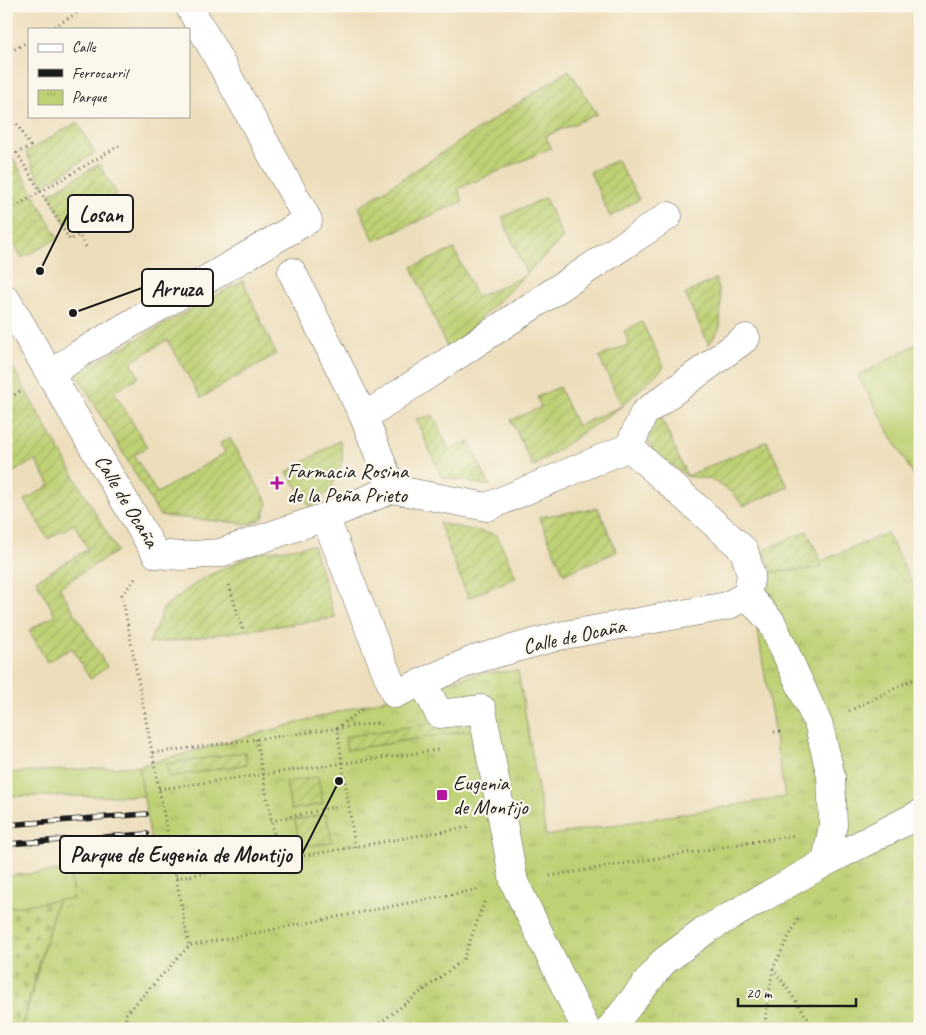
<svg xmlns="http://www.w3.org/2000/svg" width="926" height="1035" viewBox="0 0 926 1035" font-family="Caveat,sans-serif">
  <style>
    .grass { fill: #bed175; stroke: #6d7648 }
    .cemetery { fill: url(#cemetery-stones); stroke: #6d7648 }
    .park { fill: url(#park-tufts); stroke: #6d7648 }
    .garden { fill: url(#garden-furrows); stroke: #6d7648 }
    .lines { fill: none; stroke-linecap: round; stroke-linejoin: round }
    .minor-casing { stroke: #656054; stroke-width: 29 }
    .path { stroke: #656054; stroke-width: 3; stroke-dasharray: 1 4; stroke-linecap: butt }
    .minor { stroke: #fff; stroke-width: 28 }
    .rail-casing { stroke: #1c1c1c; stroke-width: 5.5 }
    .rail { stroke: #fbf7ec; stroke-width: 4; stroke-dasharray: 11; stroke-linecap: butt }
    .poi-dot { fill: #b5179e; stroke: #fbf7ec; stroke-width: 2 }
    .labels { text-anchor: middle; stroke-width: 4.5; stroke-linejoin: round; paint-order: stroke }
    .poi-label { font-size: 21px; fill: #1c1c1c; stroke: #fbf7ec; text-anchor: start }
    .street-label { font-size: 21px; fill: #1c1c1c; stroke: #fbf7ec }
    .leader { fill: none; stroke: #1c1c1c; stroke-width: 2 }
    .callout-dot { fill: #1c1c1c; stroke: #fbf7ec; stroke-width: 2 }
    .callout { fill: #fbf7ec; stroke: #1c1c1c; stroke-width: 2 }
    .callout-label { font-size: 22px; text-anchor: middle; font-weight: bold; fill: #1c1c1c }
  </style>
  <defs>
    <pattern id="cemetery-stones" width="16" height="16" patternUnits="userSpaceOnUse" patternTransform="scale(1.25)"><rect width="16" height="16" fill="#bed175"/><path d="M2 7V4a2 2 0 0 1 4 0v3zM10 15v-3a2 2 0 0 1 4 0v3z" fill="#a3b365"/></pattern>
    <pattern id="park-tufts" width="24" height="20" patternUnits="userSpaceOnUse" patternTransform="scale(1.25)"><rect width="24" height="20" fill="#bed175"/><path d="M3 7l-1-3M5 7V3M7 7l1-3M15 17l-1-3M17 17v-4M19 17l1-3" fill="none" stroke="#a3b365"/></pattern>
    <pattern id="garden-furrows" width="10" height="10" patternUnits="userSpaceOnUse" patternTransform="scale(1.25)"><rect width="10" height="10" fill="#bed175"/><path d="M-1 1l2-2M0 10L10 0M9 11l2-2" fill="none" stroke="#a3b365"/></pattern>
  </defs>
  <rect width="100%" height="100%" fill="#fbf7ec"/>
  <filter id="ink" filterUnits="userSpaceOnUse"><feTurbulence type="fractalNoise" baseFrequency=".02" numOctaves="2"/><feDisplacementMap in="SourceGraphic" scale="10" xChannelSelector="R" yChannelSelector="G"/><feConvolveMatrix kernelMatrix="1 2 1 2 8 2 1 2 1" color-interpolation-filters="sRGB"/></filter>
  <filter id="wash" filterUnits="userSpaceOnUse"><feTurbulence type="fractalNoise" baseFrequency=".0096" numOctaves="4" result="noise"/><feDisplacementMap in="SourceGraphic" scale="20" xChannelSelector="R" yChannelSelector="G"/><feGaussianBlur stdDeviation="1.12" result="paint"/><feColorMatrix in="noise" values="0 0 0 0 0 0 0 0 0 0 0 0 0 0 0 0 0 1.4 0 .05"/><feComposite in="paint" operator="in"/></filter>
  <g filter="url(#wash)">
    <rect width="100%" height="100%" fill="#eddebb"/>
    <path class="grass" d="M920 342V487L858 376Z
      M139 766 144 796H6V773Z
      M70 870 73 899 6 908V876Z"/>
    <path class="cemetery" d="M57 900 21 1029H6V908Z"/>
    <path class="park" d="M887 533 920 598V1029H22L57 900 73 899 70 870 154 862 139 766 481 673 518 671 546 836 785 797 758 633 772 572 821 568V561Z"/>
    <path class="garden" d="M569 70 597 114 546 136 551 148 458 189 463 201 374 241 359 207Z
      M77 122 95 153 42 186 26 152Z
      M12 156 58 238 22 258 6 230V159Z
      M617 160 639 199 610 217 590 172Z
      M99 164 117 194 66 224 49 194Z
      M545 198 563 238 448 350 412 267 454 249 477 297 527 275 502 217Z
      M716 279 721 300 720 328 709 345 685 294Z
      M243 281 276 354 201 398 167 340 131 362 139 377 114 391 147 447 134 455 157 493 225 453 220 443 230 438 268 503 263 518 251 524 160 516 76 373Z
      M642 322 664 367 622 406 533 467 511 420 541 407 537 397 559 387 577 426 622 406 599 357 629 344 624 331Z
      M6 356 117 551 59 587 107 667 90 679 72 648 47 662 29 630 55 615 36 580 88 549 74 524 48 539 25 500 50 485 35 460 6 476Z
      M433 415 449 450 469 442 490 486 441 477 416 419Z
      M661 417 687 476 767 441 788 487 744 506 731 492 713 480 687 476 655 453 648 442 653 418Z
      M340 440 343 460 331 489 311 508 287 472Z
      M598 508 617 552 564 574 539 517Z
      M439 523 497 535 516 577 468 598Z
      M807 531 821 561V568L772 572 764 550Z
      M313 545 335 618 149 644 164 607 203 578 257 553Z
      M469 717 471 730 347 750 345 737Z
      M245 752 247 764 169 777 166 764Z
      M318 777 323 804 291 810 286 782Z
      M326 814 332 842 300 847 295 820Z"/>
  </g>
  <g filter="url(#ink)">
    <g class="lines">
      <g class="minor-casing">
        <path id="minor" d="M292 272 364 417 392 489
          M6 299 156 554 181 556 220 553 325 517 392 489 487 507 629 447 744 550 751 575 747 595 727 606 559 636 473 660 395 694 325 517
          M52 373 79 354 308 220 189 6
          M364 417 668 216
          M629 447 644 413 746 338
          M747 595 772 623 819 726 831 776 833 825 826 862
          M423 682 439 714 482 709 514 882 586 1029
          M610 1029 663 962 706 930 826 862 920 814"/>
      </g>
      <path class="path" d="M50 29 89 6
        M6 54 29 41
        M17 124 30 146 17 153 70 240 79 235 86 247
        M6 212 122 144
        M6 400 21 391
        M135 579 122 595 189 946 480 889
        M229 585 243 631
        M849 711 920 676
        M774 732 784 731
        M256 739 279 860
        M153 753 377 723
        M159 789 438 750
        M271 821 348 804
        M355 847 337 728 364 708
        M550 876 795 835
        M176 878 468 827
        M773 968 815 1029
        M126 1029V1014L189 946
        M372 1029 463 960 485 900
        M764 1029 773 968 798 919"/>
      <use href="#minor" class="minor"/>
      <g class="rail-casing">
        <path id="rail" d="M6 825 146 814
          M6 844 147 834"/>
      </g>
      <use href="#rail" class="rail"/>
    </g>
  </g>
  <g class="poi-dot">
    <path d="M274.5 475.5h5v5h5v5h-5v5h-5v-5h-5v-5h5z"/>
    <rect x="436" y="789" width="12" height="12" rx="2.5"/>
  </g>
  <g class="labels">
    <g class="poi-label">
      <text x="287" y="478">Farmacia Rosina<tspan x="287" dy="24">de la Peña Prieto</tspan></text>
      <text x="453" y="790">Eugenia<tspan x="453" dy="24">de Montijo</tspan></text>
    </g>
    <g class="street-label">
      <text transform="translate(127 501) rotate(59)" y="7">Calle de Ocaña</text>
      <text transform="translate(574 636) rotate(-12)" y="7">Calle de Ocaña</text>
    </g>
  </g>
  <path class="leader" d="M40 271L68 214M73 313L142 288M339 781L302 854"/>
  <g class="callout-dot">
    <circle cx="40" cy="271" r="5"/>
    <circle cx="73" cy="313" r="5"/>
    <circle cx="339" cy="781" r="5"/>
  </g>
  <g class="callout">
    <rect x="68" y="195" width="65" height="37" rx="5"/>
    <rect x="142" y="269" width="71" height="37" rx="5"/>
    <rect x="60" y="836" width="242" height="37" rx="5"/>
  </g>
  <g class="callout-label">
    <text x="101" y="222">Losan</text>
    <text x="177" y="296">Arruza</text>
    <text x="181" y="862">Parque de Eugenia de Montijo</text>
  </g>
  <rect width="926" height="1035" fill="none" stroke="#fbf7ec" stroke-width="25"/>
  <rect x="28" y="28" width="162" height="90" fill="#fbf7ec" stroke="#a29f99"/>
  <rect x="38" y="44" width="25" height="8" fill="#ffffff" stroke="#a29f99"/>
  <text x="72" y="52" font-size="15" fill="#1c1c1c">Calle</text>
  <rect x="38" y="69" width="25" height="8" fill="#1c1c1c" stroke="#a29f99"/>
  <text x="72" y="78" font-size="15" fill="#1c1c1c">Ferrocarril</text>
  <rect x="38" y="90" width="25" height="15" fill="url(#park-tufts)" stroke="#a29f99"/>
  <text x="72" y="102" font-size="15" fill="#1c1c1c">Parque</text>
  <path d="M738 998v8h118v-8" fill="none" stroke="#1c1c1c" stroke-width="2.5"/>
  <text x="746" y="998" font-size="15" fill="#1c1c1c" stroke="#fbf7ec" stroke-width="4" paint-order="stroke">20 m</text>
</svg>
